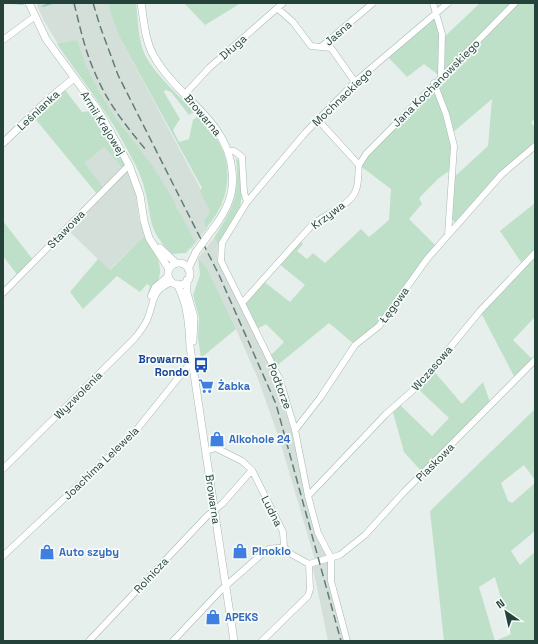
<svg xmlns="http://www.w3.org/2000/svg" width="538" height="644" viewBox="0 0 538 644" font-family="'Space Grotesk',sans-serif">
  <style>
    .built { fill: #d4dfda }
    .green { fill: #bfe0c8; fill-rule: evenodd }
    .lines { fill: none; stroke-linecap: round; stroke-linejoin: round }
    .stream { stroke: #8ec9d4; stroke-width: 1.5 }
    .minor-casing { stroke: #a8b8b2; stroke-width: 7 }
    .tertiary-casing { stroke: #a8b8b2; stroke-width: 8 }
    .minor { stroke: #fff; stroke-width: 6 }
    .tertiary { stroke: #fff; stroke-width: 7 }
    .rail { stroke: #5f7d75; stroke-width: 1.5; stroke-dasharray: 8 4; stroke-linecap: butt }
    .tertiary-bridge-casing { stroke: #a8b8b2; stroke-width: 8; stroke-linecap: butt }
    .tertiary-bridge { stroke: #fff; stroke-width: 7 }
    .labels { text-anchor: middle; stroke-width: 3.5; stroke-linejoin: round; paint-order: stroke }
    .street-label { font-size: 11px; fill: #24423a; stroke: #f7fbf9 }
    .transit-label { font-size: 11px; font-weight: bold; fill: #164399; stroke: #f7fbf9; text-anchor: end }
    .shop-label { font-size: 11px; font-weight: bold; fill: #366cbe; stroke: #f7fbf9; text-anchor: start }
  </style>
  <rect width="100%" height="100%" fill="#e6efeb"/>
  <path class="built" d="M36 3H109L111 15 119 36 213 212 205 222 208 227 191 249 156 183 60 47 44 21Z
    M104 147 122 168 103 187 85 163Z
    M125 166 130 176 136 196 139 219 144 236 109 270 66 228Z
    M214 238 218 245 217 260 273 371 292 433 306 497 317 537 327 557 329 565V586L344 641H328L313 568 315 560 280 441 258 379 236 329 207 268 198 258Z"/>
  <path class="green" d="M109 3H136C138 19 138 40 145 55 156 76 178 94 194 112L189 115 171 92 165 90 164 92 180 119 173 130 179 142 189 139 193 120 198 116C205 124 213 132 218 141 235 169 228 205 206 228L204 221 210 212 200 191 202 188 119 36 111 15Z
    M184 3H241L205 25Z
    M480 3H535V119L531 122 535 128V143L457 225 450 216 452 179 488 146 492 99 451 134 453 168 439 178 419 198 422 204 409 219 437 247 379 326 355 345 329 323 274 368 269 357 284 342 266 324 255 330 242 303 262 280 290 302 305 285 278 263 299 240 303 244 297 251 307 259 313 253 325 263 361 229 369 237 389 220 391 189 359 165 441 77 424 64 407 77 387 56 436 12 442 39Z
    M77 40 86 66 101 95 117 120 152 165 176 204 175 206 182 216 195 242 186 253 172 254C147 229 153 222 145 191 142 176 134 162 127 149 108 112 81 79 57 44Z
    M63 87 82 112 98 110 129 165 122 168 104 147 85 163 103 187 97 194 32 115Z
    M236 158 239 161 242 194 240 207 218 245 214 238C233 208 240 195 236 158Z
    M535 203V317L513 340 534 361 516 380 480 311 523 265 500 231Z
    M3 221 34 261 19 277 3 256Z
    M144 236C160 261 169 271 147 297L150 286 147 284 140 292 117 276 83 309 70 292 98 259 110 270Z
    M198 258 207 268 236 329 201 358 198 338 199 317 193 295 200 275Z
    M432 369 462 404 483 382 491 405 423 473 404 452 392 409 398 403 432 436 449 418 416 387Z
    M535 409V480L524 465 501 483 508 501 512 503 535 483V531L511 551 520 565 535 552V641H444L430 511ZM495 577 511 634 495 641 479 587Z"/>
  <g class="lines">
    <path class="stream" d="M8 3 23 4
      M43 6 53 3"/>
    <g class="minor-casing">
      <path id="minor" d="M433 3 442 34 441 76
        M277 8 293 22 311 46 331 48 355 82
        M3 40 34 17
        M321 47 373 3
        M434 83 446 114 454 146 448 235
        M185 94 209 68 283 3
        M229 151H234L242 157 244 192 247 202 222 243 221 261 280 380 295 430 308 496 318 533 331 558V581L347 641
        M359 165 366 154 515 3
        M247 202 305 133 355 82 448 3
        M3 293 129 165
        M151 296 155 287 168 276
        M242 303 312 225C323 215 351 206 356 190 359 182 358 173 359 165L318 120
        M295 430 320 398 355 345 379 326 427 259 502 174 535 146
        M206 451 216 448 242 461 252 470 283 532 284 547 291 554 309 564 340 555 365 535 404 492 535 360
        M3 469 134 339C139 333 144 327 147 320 155 302 150 291 172 282
        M308 496 386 414 420 384 480 311 535 253
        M3 556 134 433 187 367 193 364
        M89 641 207 516 222 504 252 470
        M173 641 221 590 263 553 269 549 284 547
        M262 641 308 596 310 589 309 564"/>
    </g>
    <g class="tertiary-casing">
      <path id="tertiary" d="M29 3 46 39 98 110 129 165 140 195 144 221 149 238 169 269
        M141 3C144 22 145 42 155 58 179 99 228 121 232 171 235 194 226 212 212 230
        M3 143 50 98 74 78
        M160 248 176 263
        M168 274a11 11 0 1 1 22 0a11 11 0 1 1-22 0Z
        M188 269 196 252
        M187 280V293L194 317 193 341
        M177 284C188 305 189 325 190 347L234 641"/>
    </g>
    <use href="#minor" class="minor"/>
    <use href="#tertiary" class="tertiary"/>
    <path class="rail" d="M74 3C80 27 85 51 95 73 107 102 126 126 146 150
      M93 3 100 26 118 75 219 275 276 404 341 641"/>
    <g class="tertiary-bridge-casing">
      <path id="tertiary-bridge" d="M196 252 212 230"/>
    </g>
    <use href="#tertiary-bridge" class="tertiary-bridge"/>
  </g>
  <defs>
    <g id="bus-bare" transform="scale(1.2)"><path d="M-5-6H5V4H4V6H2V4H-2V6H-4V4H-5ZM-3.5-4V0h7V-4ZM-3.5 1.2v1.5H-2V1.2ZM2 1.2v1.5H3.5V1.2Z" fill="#1a4fb4" stroke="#f7fbf9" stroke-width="2.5" paint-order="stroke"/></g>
    <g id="supermarket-bare" transform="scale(1.2)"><path d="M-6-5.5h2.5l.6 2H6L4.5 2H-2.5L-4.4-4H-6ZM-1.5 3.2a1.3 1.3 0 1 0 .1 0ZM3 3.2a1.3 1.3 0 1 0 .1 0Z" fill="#3f7fe0" stroke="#f7fbf9" stroke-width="2.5" paint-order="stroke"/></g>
    <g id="shop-bare" transform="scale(1.2)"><path d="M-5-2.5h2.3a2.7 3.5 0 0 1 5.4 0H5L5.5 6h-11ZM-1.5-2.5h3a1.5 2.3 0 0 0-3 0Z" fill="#3f7fe0" stroke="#f7fbf9" stroke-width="2.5" paint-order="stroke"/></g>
  </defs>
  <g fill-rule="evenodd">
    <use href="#bus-bare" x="201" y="365"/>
    <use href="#supermarket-bare" x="206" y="386"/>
    <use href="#shop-bare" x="217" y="439"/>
    <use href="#shop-bare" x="240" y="551"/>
    <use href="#shop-bare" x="47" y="552"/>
    <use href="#shop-bare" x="213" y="617"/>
  </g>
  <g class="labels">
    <g class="street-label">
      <text transform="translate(338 33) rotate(-41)" y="4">Jasna</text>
      <text transform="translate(233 47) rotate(-41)" y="4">Długa</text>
      <text transform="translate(436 83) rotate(-45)" y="4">Jana Kochanowskiego</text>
      <text transform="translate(342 97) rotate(-44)" y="4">Mochnackiego</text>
      <text transform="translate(38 110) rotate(-43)" y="4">Leśnianka</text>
      <text transform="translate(203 115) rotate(50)" y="4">Browarna</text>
      <text transform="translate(103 123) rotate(58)" y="4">Armii Krajowej</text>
      <text transform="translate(328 215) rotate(-37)" y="4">Krzywa</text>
      <text transform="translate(66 229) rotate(-46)" y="4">Stawowa</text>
      <text transform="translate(394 305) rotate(-54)" y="4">Łęgowa</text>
      <text transform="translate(432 368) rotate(-49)" y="4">Wczasowa</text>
      <text transform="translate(280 386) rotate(69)" y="4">Podtorze</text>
      <text transform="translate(78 395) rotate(-45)" y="4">Wyzwolenia</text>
      <text transform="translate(435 462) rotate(-45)" y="4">Piaskowa</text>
      <text transform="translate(101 463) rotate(-44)" y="4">Joachima Lelewela</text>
      <text transform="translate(213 499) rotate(82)" y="4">Browarna</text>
      <text transform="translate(272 511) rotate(63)" y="4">Ludna</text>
      <text transform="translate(151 575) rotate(-47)" y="4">Rolnicza</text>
    </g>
    <g class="transit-label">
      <text x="189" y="363">Browarna<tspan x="189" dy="13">Rondo</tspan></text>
    </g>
    <g class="shop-label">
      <text x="218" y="390">Żabka</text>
      <text x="229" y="443">Alkohole 24</text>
      <text x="252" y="555">Pinokio</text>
      <text x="59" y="556">Auto szyby</text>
      <text x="225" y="621">APEKS</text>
    </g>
  </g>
  <rect width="538" height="644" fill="none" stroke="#24423a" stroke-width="8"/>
  <g transform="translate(506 612) rotate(326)" stroke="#f7fbf9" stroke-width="3" paint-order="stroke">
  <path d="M0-3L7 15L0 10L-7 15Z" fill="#24423a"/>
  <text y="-6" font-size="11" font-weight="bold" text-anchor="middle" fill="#24423a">N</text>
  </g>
</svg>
